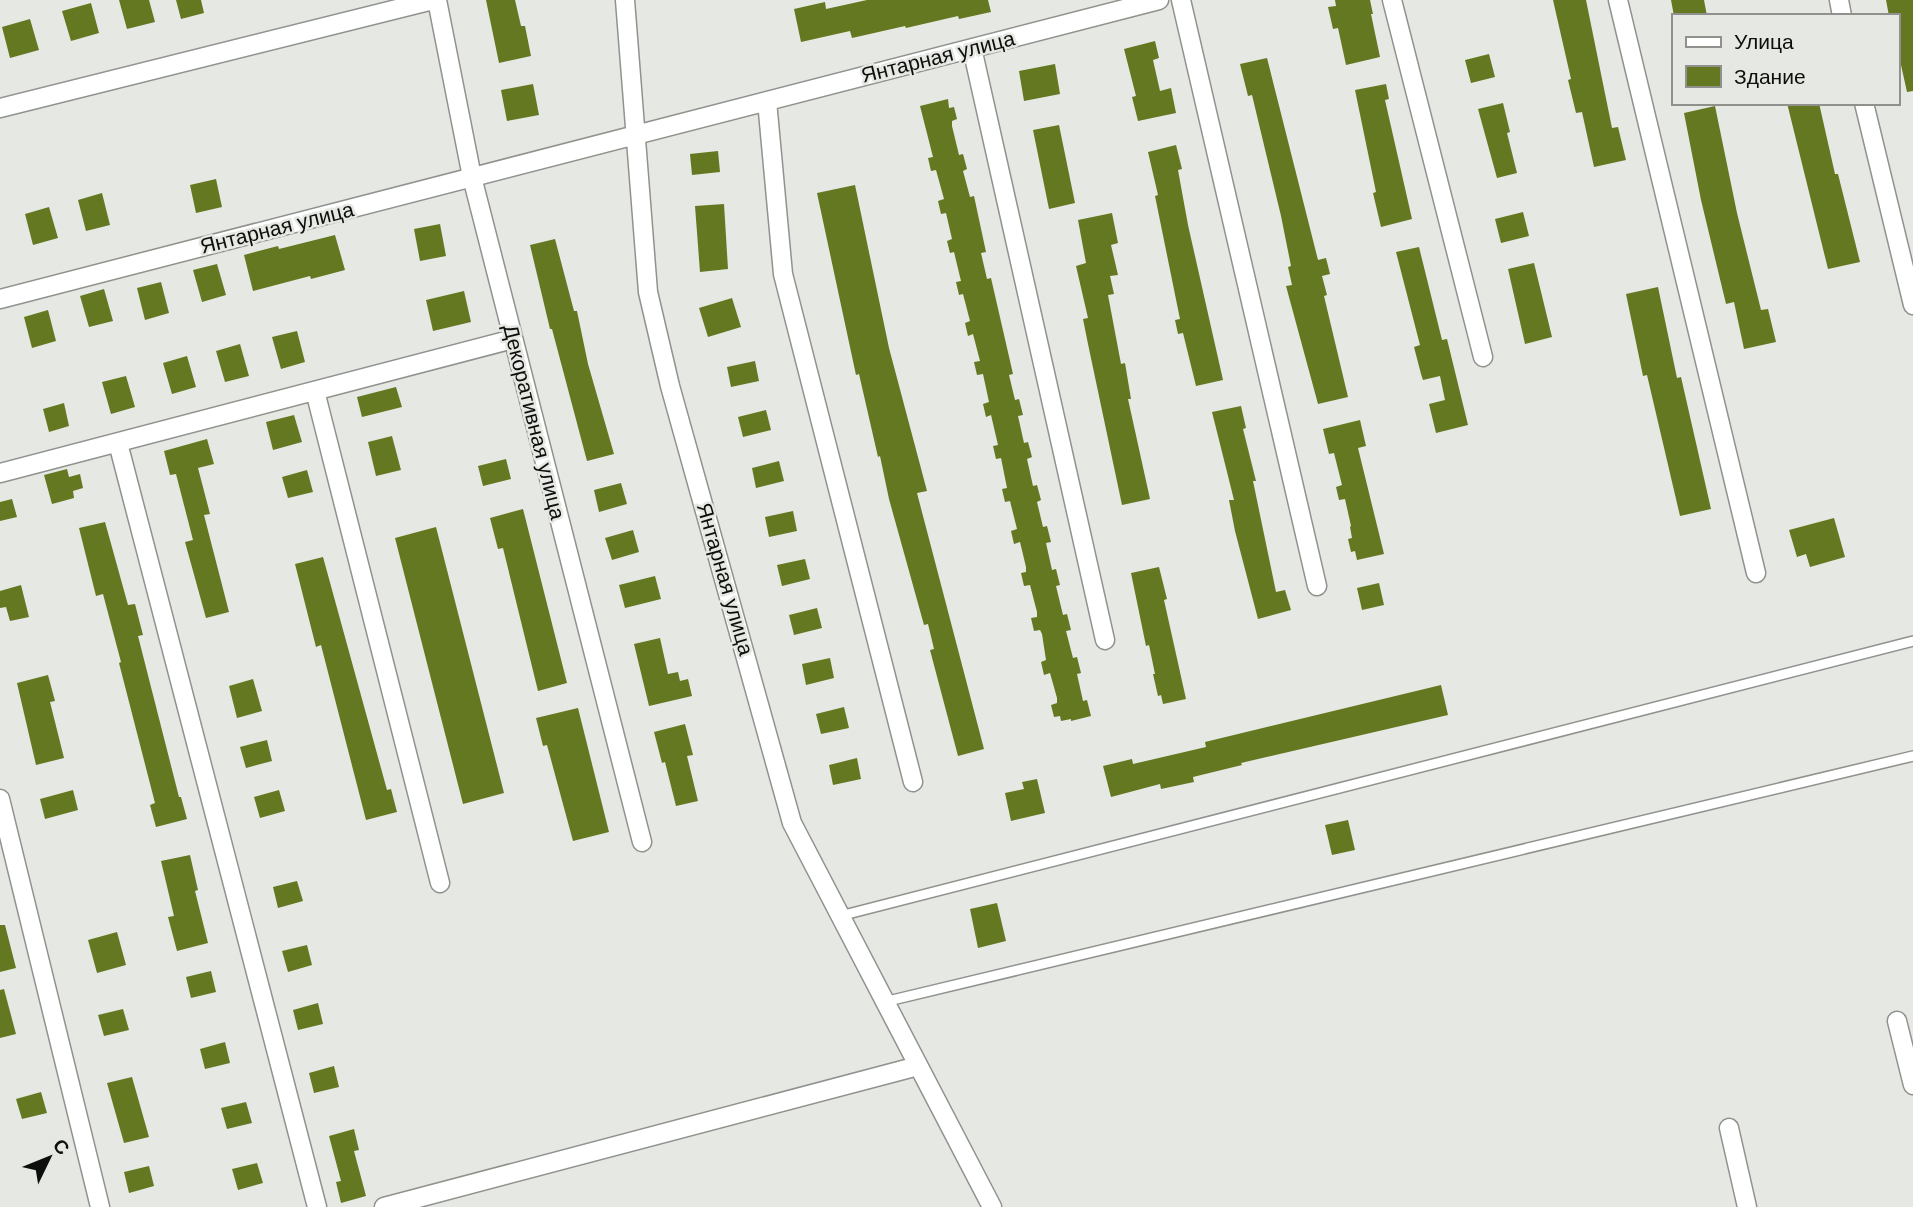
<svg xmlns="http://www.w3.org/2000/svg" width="1913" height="1207" viewBox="0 0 1913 1207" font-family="'DM Sans',sans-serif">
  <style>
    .building { fill: #637820 }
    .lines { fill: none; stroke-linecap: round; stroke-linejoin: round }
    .lane-casing { stroke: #90928e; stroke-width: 12 }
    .street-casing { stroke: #90928e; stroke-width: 21 }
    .lane { stroke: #fff; stroke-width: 9 }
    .street { stroke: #fff; stroke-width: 18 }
    .labels { text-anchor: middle; stroke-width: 5; stroke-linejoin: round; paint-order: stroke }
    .street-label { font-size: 21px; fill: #0e0f0d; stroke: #e6e8e3 }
  </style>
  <rect width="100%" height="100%" fill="#e6e8e3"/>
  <path class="building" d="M119 0H149L155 22 127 29Z
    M176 0H201L204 13 181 19Z
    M486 0H515L521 26H525L531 56 499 63Z
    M867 0H988L991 12 959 19 958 16 906 28 905 26 852 38 850 31 801 42 794 9 825 2 826 9Z
    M1335 0H1370L1373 14H1371L1380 57 1346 65 1338 28 1333 29 1328 7 1336 6Z
    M1553 0H1586L1612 128 1618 127 1626 160 1594 167 1582 112 1576 113 1568 80 1571 79Z
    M1671 0H1704L1707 16H1674Z
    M1886 0H1913V91L1907 92 1897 47V16H1889Z
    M91 3 99 33 71 41 62 11Z
    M30 19 39 50 10 58 2 27Z
    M1155 41 1159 58 1153 60 1160 91 1171 88 1176 113 1138 121 1132 97 1136 96 1124 49Z
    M1489 54 1495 77 1471 83 1465 60Z
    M1267 58 1318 260 1326 258 1330 274 1322 276 1327 295 1324 296 1348 397 1318 404 1286 286 1292 285 1288 267 1291 266 1281 216 1252 95 1248 96 1240 64Z
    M1055 64 1060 94 1024 101 1019 71Z
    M533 84 539 115 507 121 501 90Z
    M1386 84 1389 99 1385 100 1412 219 1381 227 1373 193 1376 192 1355 90Z
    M948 99 949 108 954 107 957 119 952 121V126L959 155 963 154 967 169 963 171 970 197 974 196 986 252 981 253 987 279 991 278 1013 374 1009 375 1015 400 1019 399 1023 415 1018 416 1024 443 1028 442 1032 457 1027 459 1033 486 1037 485 1041 500 1037 502 1043 527 1047 526 1051 542 1046 543 1052 570 1056 569 1060 585 1056 586 1063 615 1067 614 1071 630 1066 631 1073 658 1077 657 1081 673 1077 674 1083 701 1087 700 1091 716 1071 721V719L1061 721 1060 716 1054 717 1051 705 1057 703V698L1050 673 1044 675 1041 662 1046 660 1042 634 1040 630 1034 631 1031 618 1037 617V612L1030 585 1024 586 1021 573 1026 572V567L1020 542 1014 544 1011 531 1017 529 1010 501 1005 502 1002 489 1007 488 1001 458 996 459 993 446 998 445 991 415 986 417 983 404 989 402 983 374 977 375 974 362 980 361 973 334 968 336 965 323 970 321 963 294 959 295 956 282 961 281 954 252 950 253 947 241 952 239 946 213 941 214 938 201 944 199 936 170 931 171 928 158 933 157 920 106Z
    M1503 103 1510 132 1507 133 1517 173 1497 178 1478 109Z
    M1787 103H1819L1835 174H1838L1860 262 1828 269Z
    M1715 106 1737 213 1761 310 1768 309 1776 342 1744 349 1734 302 1726 304 1701 200 1684 113Z
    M1059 125 1075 203 1049 209 1033 130Z
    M1176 145 1182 169 1178 170 1188 225 1223 380 1196 386 1183 333 1178 334 1175 320 1180 319 1155 196 1158 195 1148 152Z
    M718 151 720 172 692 175 690 154Z
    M216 179 222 207 196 213 190 185Z
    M855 185 889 348 927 491 917 493 984 749 958 756 930 650 934 649 928 624 924 625 889 499 880 456 878 457 859 374 856 375 817 193Z
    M102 193 110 225 86 231 78 200Z
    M724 204 728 269 700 272 695 206Z
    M49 207 58 238 33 245 25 214Z
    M1523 212 1529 236 1501 243 1495 219Z
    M1112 213 1118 243 1111 245 1118 275 1110 276 1114 294 1108 295 1121 364 1125 363 1131 399H1128L1150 499 1122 505 1088 344 1083 319 1088 318 1076 266 1086 263 1078 220Z
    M440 224 446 256 420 261 414 229Z
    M335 235 345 270 311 279 310 276 253 291 244 255 278 246 279 249Z
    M555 239 574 311H577L588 364 614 454 587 461 552 329H550L530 245Z
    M1419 247 1442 340 1447 339 1468 425 1436 433 1429 404 1445 400 1440 376 1423 380 1421 374 1414 347 1420 345 1396 252Z
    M1534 263 1552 337 1525 344 1508 269Z
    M217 264 226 295 202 302 193 270Z
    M161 282 169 313 145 320 137 288Z
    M1658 287 1677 378 1681 377 1711 509 1680 516 1647 375 1643 376 1626 294Z
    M104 289 113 321 89 327 80 296Z
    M464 291 471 322 433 331 426 300Z
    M732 298 741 327 708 337 699 308Z
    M48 310 56 341 32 348 24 317Z
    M297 331 305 362 281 369 272 337Z
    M240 344 249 376 225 382 216 351Z
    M187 356 196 387 172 394 163 363Z
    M755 361 759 381 731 387 727 367Z
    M126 376 135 407 111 414 102 382Z
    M396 387 402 407 362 417 357 397Z
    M64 403 69 426 49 432 43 409Z
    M1241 406 1246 428 1243 429 1256 481H1253L1276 592 1285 590 1291 610 1258 619 1235 531 1229 500H1234L1212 412Z
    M766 410 771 430 743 437 738 417Z
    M294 415 302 442 273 450 266 422Z
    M1360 420 1366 446 1358 448 1384 554 1357 560 1355 551 1351 552 1348 539 1352 538 1350 527 1351 526 1345 499 1339 500 1336 487 1342 485 1334 453 1329 454 1323 429Z
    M392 436 401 470 376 476 368 442Z
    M207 439 214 464 198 468 210 514 204 515 229 612 206 618 185 542 193 540 176 474 170 475 164 451Z
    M506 459 511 479 483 486 478 466Z
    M779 461 784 481 756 488 752 468Z
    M67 469 69 477 80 474 83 488 73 491 74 498 52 504 44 475Z
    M307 470 313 492 288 498 282 477Z
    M621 483 627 504 599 512 594 490Z
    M12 499 17 517 0 521V502Z
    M523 509 567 683 538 691 503 548 498 549 490 518Z
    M793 511 797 531 769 537 765 517Z
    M1834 518 1845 557 1810 567 1806 554 1797 557 1789 530Z
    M105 522 128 605 135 604 143 635 138 636 179 797H181L187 819 156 827 150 805 155 803 119 663 121 662 103 594 96 596 79 528Z
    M436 527 504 793 463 804 395 538Z
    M633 530 639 552 612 560 605 538Z
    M323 557 387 790 391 789 397 812 366 820 321 645 316 647 295 564Z
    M805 559 810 579 782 586 777 565Z
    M1159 567 1167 599 1164 600 1186 699 1163 704 1161 695 1158 696 1153 674H1155L1149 645 1146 646 1131 573Z
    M655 576 661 599 625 608 619 585Z
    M1379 583 1384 605 1362 610 1357 588Z
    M21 585 29 617 10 621 6 607 0 608V591Z
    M817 608 822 628 794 635 789 615Z
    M660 638 668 674 678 672 680 681 688 679 692 696 649 706 634 644Z
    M830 658 834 678 806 685 802 664Z
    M48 675 55 701 50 702 64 758 36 765 17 683Z
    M253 679 262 711 237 718 229 686Z
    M1441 685 1448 715 1241 763 1242 765 1193 777 1194 782 1161 789 1160 784 1111 797 1103 766 1132 759 1133 764 1206 747 1205 742Z
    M844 707 849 728 821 734 816 714Z
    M578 708 609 832 573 841 547 745 543 746 536 718Z
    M685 724 693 755 687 756 698 801 676 806 665 762 662 763 654 732Z
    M267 740 272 761 246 768 240 747Z
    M857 758 861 779 833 785 829 765Z
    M1037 779 1045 813 1011 821 1005 793 1024 789 1022 782Z
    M73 790 78 810 45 819 40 799Z
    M279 790 285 811 260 818 254 797Z
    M1348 820 1355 850 1332 855 1325 825Z
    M190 855 198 890 195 891 208 943 177 951 168 917 174 916 161 861Z
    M297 881 303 901 278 908 273 887Z
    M997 903 1006 941 978 948 970 909Z
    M0 925H5L16 968 0 972Z
    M117 932 126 965 97 973 88 940Z
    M307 945 312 965 288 972 282 951Z
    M211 971 216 992 191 998 186 977Z
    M4 989 16 1034 0 1038V990Z
    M318 1003 323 1024 298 1030 293 1010Z
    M123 1009 129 1030 104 1036 98 1015Z
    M225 1042 230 1063 205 1069 200 1049Z
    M334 1066 339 1087 314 1093 309 1073Z
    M132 1077 149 1137 124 1143 107 1083Z
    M41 1092 47 1113 22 1119 16 1099Z
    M246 1102 252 1123 227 1129 221 1108Z
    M354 1129 359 1150 354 1151 366 1196 341 1203 336 1182 341 1181 329 1136Z
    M257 1163 263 1183 238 1190 232 1169Z
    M149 1166 154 1186 129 1193 124 1172Z"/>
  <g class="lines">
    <g class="lane-casing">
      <path id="lane" d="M840 916 1913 641
        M884 1002 1913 756"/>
    </g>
    <g class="street-casing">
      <path id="street" d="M437 0 472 177 642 842
        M625 0 648 292 670 386 792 823 992 1207
        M1181 0 1317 586
        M1392 0 1483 357
        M1618 0 1756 573
        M1839 0 1842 16
        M972 48 1105 640
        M767 101 783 274 913 782
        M1864 103 1913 305
        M0 108 433 0
        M0 299 1159 0
        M315 391 440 883
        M118 443 317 1207
        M0 473 513 339
        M0 799 100 1207
        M1897 1021 1913 1085
        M1729 1128 1747 1207
        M384 1207 918 1066"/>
    </g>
    <use href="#lane" class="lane"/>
    <use href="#street" class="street"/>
  </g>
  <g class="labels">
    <g class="street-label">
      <text transform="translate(938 57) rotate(-14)" y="7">Янтарная улица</text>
      <text transform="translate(277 228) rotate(-14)" y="7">Янтарная улица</text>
      <text transform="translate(534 422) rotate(76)" y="7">Декоративная улица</text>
      <text transform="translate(725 579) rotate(74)" y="7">Янтарная улица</text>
    </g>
  </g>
  <rect x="1672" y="14" width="228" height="91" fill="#e6e8e3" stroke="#90918d" stroke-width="2"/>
  <rect x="1686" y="37" width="35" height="10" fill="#ffffff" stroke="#90918d" stroke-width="2"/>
  <text x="1734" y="49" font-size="21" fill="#0e0f0d">Улица</text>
  <rect x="1686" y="66" width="35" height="21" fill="#637820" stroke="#90918d" stroke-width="2"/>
  <text x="1734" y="84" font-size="21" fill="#0e0f0d">Здание</text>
  <g transform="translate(49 1158) rotate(47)" stroke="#e6e8e3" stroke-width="5" paint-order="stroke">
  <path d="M0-5L12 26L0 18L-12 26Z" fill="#0e0f0d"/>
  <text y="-10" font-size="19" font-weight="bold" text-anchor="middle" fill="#0e0f0d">С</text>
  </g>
</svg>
